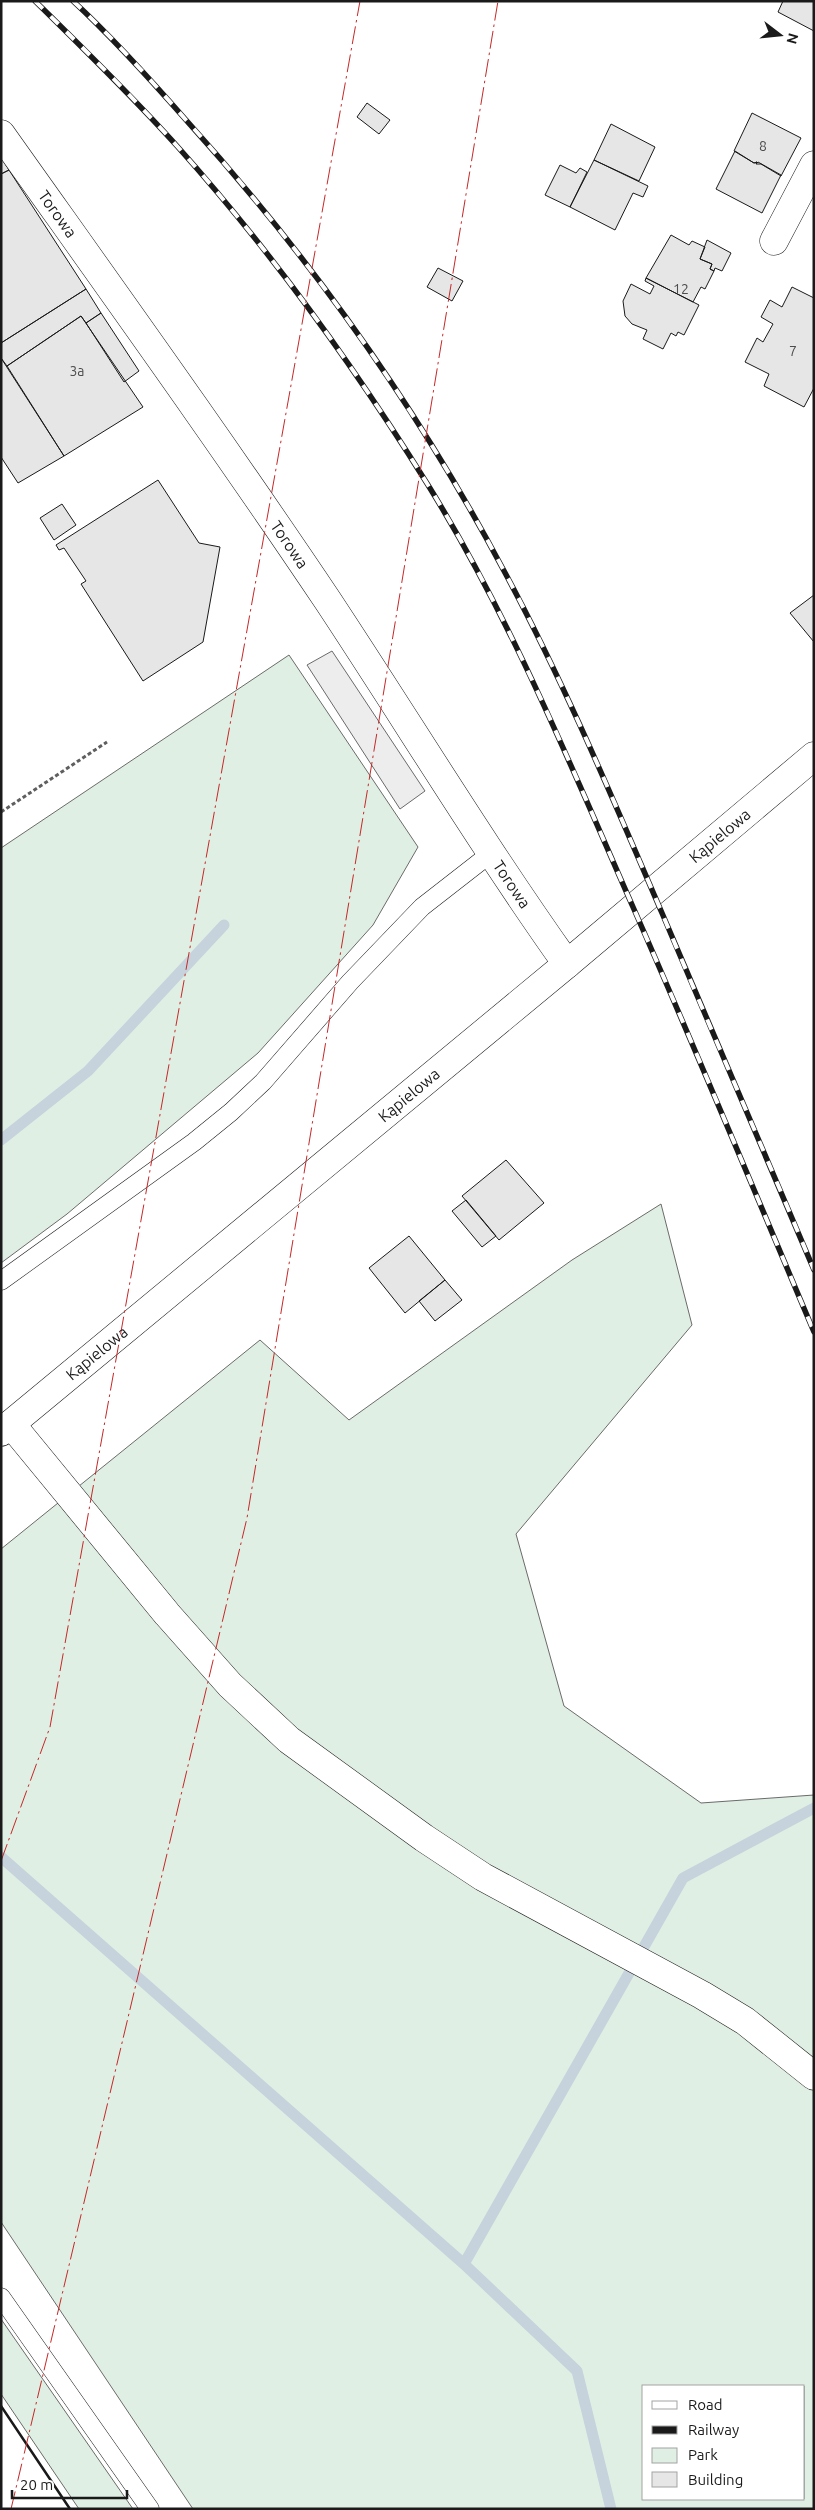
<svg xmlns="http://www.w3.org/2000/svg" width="815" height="2510" viewBox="0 0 815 2510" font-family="Ubuntu,sans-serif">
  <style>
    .green { fill: #e0efe3; stroke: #6a6a6a; fill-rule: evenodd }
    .parking { fill: #ededed; stroke: #6a6a6a }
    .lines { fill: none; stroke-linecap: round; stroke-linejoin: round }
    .stream { stroke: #c6d2dc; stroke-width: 11 }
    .building { fill: #e6e6e6; stroke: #1a1a1a }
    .service-casing { stroke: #1a1a1a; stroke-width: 19 }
    .minor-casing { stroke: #1a1a1a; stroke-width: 29 }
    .tertiary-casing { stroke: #1a1a1a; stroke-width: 29 }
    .path { stroke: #5f5f5f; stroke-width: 3; stroke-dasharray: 4 2.5; stroke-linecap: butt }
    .service { stroke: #fff; stroke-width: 18 }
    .minor { stroke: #fff; stroke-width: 28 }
    .tertiary { stroke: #fff; stroke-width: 28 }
    .rail-casing { stroke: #1a1a1a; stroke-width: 5.5 }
    .rail { stroke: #fff; stroke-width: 4; stroke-dasharray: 11; stroke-linecap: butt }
    .wall { stroke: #1a1a1a; stroke-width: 2.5 }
    .power { stroke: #c62828; stroke-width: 1; stroke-dasharray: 18 4 2.5 4; stroke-linecap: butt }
    .labels { text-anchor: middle; stroke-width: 4; stroke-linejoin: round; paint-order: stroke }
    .number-label { font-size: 14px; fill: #4d4d4d }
    .street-label { font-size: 16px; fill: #1a1a1a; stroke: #fff }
  </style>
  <rect width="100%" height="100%" fill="#fff"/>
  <path class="green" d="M289 655 418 847 373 925 258 1053 67 1214 1 1263V848Z
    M661 1204 692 1325 516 1534 564 1706 701 1803 814 1795V2509H193L1 2222V1549L260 1340 349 1420 572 1260ZM644 2386H804V2499H644Z
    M1 2319 133 2509H79L1 2394Z"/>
  <path class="parking" d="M332 651 425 791 400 809 307 665Z"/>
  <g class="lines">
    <path class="stream" d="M1 1140 88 1071 224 925
      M1 1857 464 2264 577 2371 611 2509
      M464 2264 683 1878 814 1808"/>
  </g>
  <path class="building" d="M783 1H814V31L778 12Z
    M367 103 390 120 379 134 357 117Z
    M752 113 801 138 781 176 761 164H756L757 162 754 163 734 151Z
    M611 124 655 147 639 181 594 160Z
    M735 151 754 163 757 162 756 164 758 162 781 175 762 213 716 189Z
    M1 157 9 170 1 174Z
    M594 160 648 186 643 197 633 193 615 230 570 207Z
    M560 165 576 173 580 168 587 172 570 207 545 195Z
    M9 170 86 289 1 343V174Z
    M671 235 689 245 692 241 705 247 700 259 712 264 710 269 714 271 705 289 701 287 693 302 646 278Z
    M707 240 731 253 722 271 715 268 714 271 710 269 712 264 700 259Z
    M438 268 463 281 452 301 427 287Z
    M646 278 699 305 684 335 678 332 676 336 671 333 663 349 643 339 647 330 632 324 625 316 623 301 631 284 650 294 654 286 645 281Z
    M792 287 814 298V388L804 407 764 386 769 374 745 362 757 338 763 342 773 324 761 317 770 300 782 307Z
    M86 289 101 313 86 323 81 316 7 366 1 358V343Z
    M101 313 139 371 124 382 86 323Z
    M81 316 143 407 64 456 7 366Z
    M1 358 64 456 18 483 1 457Z
    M158 480 199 543 220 547 203 642 143 681 81 584 86 581 64 548 59 550 56 545Z
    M62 504 76 525 54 540 40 518Z
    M814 595V642L790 613Z
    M506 1160 544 1203 499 1240 462 1196Z
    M466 1200 496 1236 482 1247 452 1211Z
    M409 1236 445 1280 405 1313 369 1268Z
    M445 1280 462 1300 435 1321 419 1301Z"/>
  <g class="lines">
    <g class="service-casing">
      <path id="service" d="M1 1281 194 1142 231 1112 263 1082 350 982 422 907 490 854
        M1 2297 150 2509"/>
    </g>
    <g class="minor-casing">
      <g id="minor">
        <path id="s1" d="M1 134C111 289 222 443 328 601 408 722 483 846 567 964"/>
        <path d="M774 241 814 165"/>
        <path d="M11 1424 167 1614 230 1685 289 1740 424 1838 483 1877 702 1995 745 2021 814 2076"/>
      </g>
    </g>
    <g class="tertiary-casing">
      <g id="tertiary">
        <path id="s2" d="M1 1432 567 964 814 756"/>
      </g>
    </g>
    <path class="path" d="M1 812 107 742"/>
    <use href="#service" class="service"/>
    <use href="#minor" class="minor"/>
    <use href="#tertiary" class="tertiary"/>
    <g class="rail-casing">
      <path id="rail" d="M35 1C83 48 132 96 177 146 271 251 354 366 428 485 511 619 570 764 633 907 695 1048 754 1190 814 1332
        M73 1C113 38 150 79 186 120 309 256 417 407 503 569 563 680 612 797 662 913 712 1032 764 1151 814 1270"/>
    </g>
    <use href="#rail" class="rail"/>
    <path class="wall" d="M1 2406 70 2509"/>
    <path class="power" d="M1 1861 50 1727 360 1
      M11 2509 247 1518 498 1"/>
  </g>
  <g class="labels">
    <g class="number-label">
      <text x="763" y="151">8</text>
      <text x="681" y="294">12</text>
      <text x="793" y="356">7</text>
      <text x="77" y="376">3a</text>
    </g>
    <g class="street-label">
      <text dy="6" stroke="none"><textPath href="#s1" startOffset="98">Torowa</textPath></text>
      <text dy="6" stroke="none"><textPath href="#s1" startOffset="502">Torowa</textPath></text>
      <text dy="6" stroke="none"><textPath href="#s2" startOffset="934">Kąpielowa</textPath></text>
      <text dy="6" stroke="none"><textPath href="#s1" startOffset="908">Torowa</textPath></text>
      <text dy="6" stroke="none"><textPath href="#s2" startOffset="529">Kąpielowa</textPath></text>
      <text dy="6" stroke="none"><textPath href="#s2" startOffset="124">Kąpielowa</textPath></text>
    </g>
  </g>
  <rect width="815" height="2510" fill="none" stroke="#1a1a1a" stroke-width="5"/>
  <rect x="642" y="2385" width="162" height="115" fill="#ffffff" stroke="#a3a3a3"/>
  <rect x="652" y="2401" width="25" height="8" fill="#ffffff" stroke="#a3a3a3"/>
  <text x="688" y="2410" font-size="15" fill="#1a1a1a">Road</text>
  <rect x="652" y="2426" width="25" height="8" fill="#1a1a1a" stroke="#a3a3a3"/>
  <text x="688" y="2435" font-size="15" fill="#1a1a1a">Railway</text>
  <rect x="652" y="2448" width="25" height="15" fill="#e0efe3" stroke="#a3a3a3"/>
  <text x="688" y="2460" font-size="15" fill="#1a1a1a">Park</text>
  <rect x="652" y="2472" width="25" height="15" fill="#e6e6e6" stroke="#a3a3a3"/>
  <text x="688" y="2485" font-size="15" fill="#1a1a1a">Building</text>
  <g transform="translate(780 35) rotate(106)" stroke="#ffffff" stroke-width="4" paint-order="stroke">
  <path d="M0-4L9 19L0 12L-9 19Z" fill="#1a1a1a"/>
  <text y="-8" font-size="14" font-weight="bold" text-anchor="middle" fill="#1a1a1a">N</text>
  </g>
  <path d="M12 2490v8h115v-8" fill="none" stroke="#1a1a1a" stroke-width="2.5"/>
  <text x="20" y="2490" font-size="15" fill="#1a1a1a" stroke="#ffffff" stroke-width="4" paint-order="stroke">20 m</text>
</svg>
